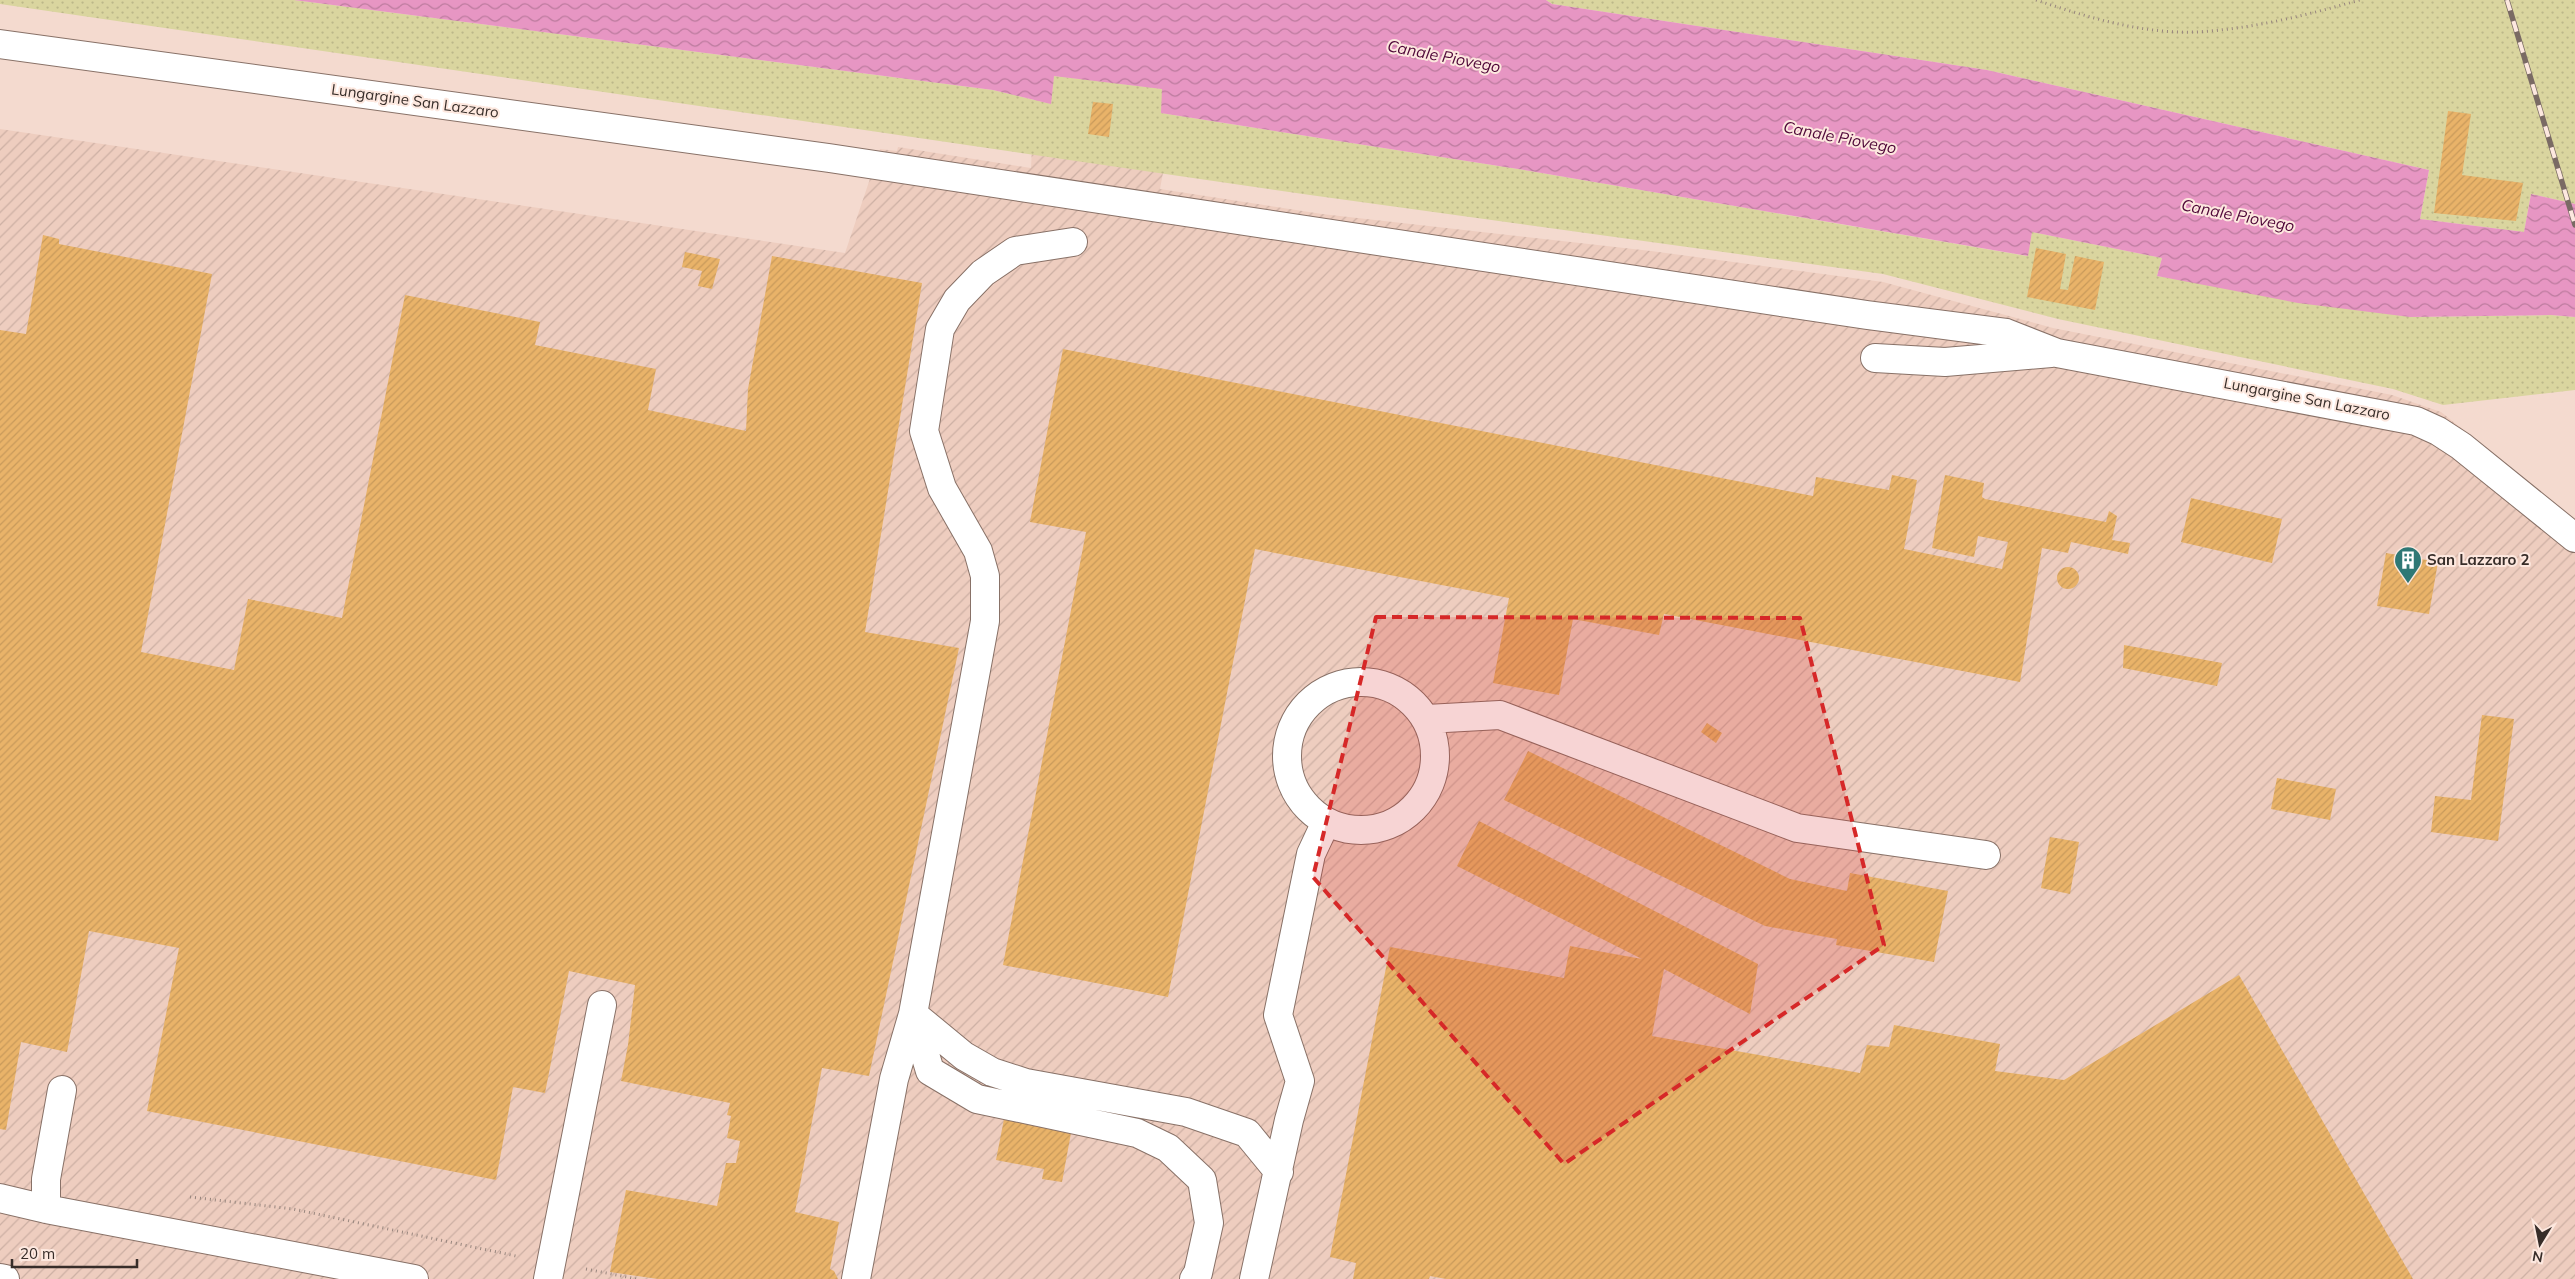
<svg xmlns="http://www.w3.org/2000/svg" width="2575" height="1279" viewBox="0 0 2575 1279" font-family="Mulish,sans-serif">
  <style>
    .industrial { fill: url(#industrial-furrows) }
    .grass { fill: url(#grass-dots) }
    .water { fill: url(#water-waves) }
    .building { fill: url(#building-hatch) }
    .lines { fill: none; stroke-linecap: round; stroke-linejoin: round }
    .minor-casing { stroke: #887167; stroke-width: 30 }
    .path { stroke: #97857d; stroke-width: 3; stroke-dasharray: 1 4; stroke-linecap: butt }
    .minor { stroke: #fff; stroke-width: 28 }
    .rail-casing { stroke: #7a6a64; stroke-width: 5.5 }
    .rail { stroke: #fde8df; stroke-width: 4; stroke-dasharray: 11; stroke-linecap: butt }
    .marked { fill: #d62828; fill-opacity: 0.2; stroke: #d62828; stroke-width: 4; stroke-dasharray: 10 6; stroke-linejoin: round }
    .labels { text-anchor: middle; stroke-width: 4; stroke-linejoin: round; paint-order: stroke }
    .street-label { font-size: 15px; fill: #372d29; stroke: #fde8df }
    .poi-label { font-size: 15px; font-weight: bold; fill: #372d29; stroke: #fde8df; text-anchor: start }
    .water-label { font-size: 16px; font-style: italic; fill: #4f0738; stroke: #fde8df }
  </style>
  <defs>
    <pattern id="industrial-furrows" width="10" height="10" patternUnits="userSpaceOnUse" patternTransform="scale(1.25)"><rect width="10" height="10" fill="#eecdbf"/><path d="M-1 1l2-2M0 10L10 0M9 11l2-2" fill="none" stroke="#cdb0a4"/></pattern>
    <pattern id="grass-dots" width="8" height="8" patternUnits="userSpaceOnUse" patternTransform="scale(1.25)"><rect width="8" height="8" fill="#dad59f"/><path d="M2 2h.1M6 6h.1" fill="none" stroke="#bcb789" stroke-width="1.8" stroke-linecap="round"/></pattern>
    <pattern id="water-waves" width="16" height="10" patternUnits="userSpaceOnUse" patternTransform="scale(1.25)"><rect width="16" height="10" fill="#e796c3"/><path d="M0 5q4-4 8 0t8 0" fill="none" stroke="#bc7b9e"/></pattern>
    <pattern id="building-hatch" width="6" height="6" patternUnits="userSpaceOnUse" patternTransform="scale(1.25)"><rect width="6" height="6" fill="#e9b369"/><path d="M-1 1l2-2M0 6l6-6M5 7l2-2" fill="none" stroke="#c89a5b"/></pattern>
  </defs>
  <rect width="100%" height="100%" fill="#f4dacf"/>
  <path class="industrial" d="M1036 61 1180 81 1160 189 1322 214 1651 251 1883 282 2053 328 2392 395 2441 412 2466 432 2575 536V1279H0V129L845 253 880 149 897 151 898 147 1031 168Z"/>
  <path class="grass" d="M0 0H294L993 90 1051 104 1054 76 1163 89 1161 113 1530 171 2027 256 2032 232 2162 258 2157 276 2410 317 2551 315 2575 317V390L2443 405 2393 389 2058 319 1883 274 1310 195 0 4Z
    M1546 0H2575V204L2531 194 2524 232 2420 219 2429 170 1987 70 1552 4Z"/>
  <path class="water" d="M294 0H1546L1552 4 1987 70 2429 170 2420 219 2524 232 2531 194 2575 204V317L2551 315 2410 317 2298 303 2157 276 2162 258 2032 232 2028 256 1530 171 1161 113 1162 89 1054 76 1051 104 993 90Z"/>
  <path class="building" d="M1093 102 1113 104 1109 137 1088 134Z
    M2448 111 2471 114 2462 175 2523 183 2516 221 2434 213Z
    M43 235 59 239V244L212 274 141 652 234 670 248 599 342 618 405 295 540 322 535 345 656 369 648 410 746 431 748 389 772 256 922 283 865 632 959 648 869 1076 822 1068 795 1212 839 1222 830 1269 834 1271 838 1279H658L610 1272 626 1190 717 1206 726 1163H736L740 1141 727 1138 731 1116 727 1115 730 1103 621 1081 628 1045 635 985 569 971 545 1093 513 1087 496 1180 147 1111 179 948 89 931 67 1052 21 1042 6 1130 0 1129V330L26 334Z
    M2036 248 2066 254 2060 289 2068 290 2075 256 2104 262 2095 310 2027 297Z
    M685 252 720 259 712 289 698 286 702 271 682 267Z
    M1063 349 1813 496 1816 477 1889 490 1892 475 1917 480 1904 549 2002 569 2008 542 1978 536 1974 557 1932 548 1945 475 1984 483 1982 497 1985 499 2106 522 2109 511 2117 516 2112 540 2130 543 2128 554 2071 542 2068 553 2042 548 2020 682 1664 614 1659 635 1573 619 1559 695 1493 683 1509 598 1255 549 1168 997 1003 965 1086 532 1030 522Z
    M2191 498 2282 519 2272 563 2181 542Z
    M2386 553 2438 562 2429 614 2377 606Z
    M2057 578a11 11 0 1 1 22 0a11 11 0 1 1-22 0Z
    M2124 645 2222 663 2217 686 2123 668Z
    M2482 715 2514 719 2498 841 2431 832 2435 796 2471 800Z
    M1707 723 1722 733 1716 743 1701 732Z
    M1528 751 1790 879 1847 891 1850 873 1948 891 1934 962 1836 945 1837 939 1765 926 1504 800Z
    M2277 778 2336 789 2330 820 2271 809Z
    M1479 821 1758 964 1750 1014 1664 969 1652 1036 1860 1073 1867 1045 1889 1047 1894 1025 2000 1044 1995 1071 2064 1080 2239 975 2413 1279H1446L1430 1276 1429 1279H1353L1356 1263 1330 1257 1390 947 1564 978 1570 946 1642 959 1457 866Z
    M2050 837 2079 842 2070 894 2041 888Z
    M1004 1119 1071 1133 1062 1182 1042 1179 1044 1169 996 1160Z"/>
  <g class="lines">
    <g class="minor-casing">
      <path id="minor" d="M0 44 829 158 1867 315 2006 333 2057 353 2416 421 2438 431 2461 446 2575 538
        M1875 358 1945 362 2051 353
        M1287 756a74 74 0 1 1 148 0a74 74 0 1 1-148 0Z
        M1427 719 1500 715 1797 828 1986 855
        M913 1014 930 1071 977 1099 1137 1133 1168 1148 1202 1180 1209 1223 1198 1273 1194 1279
        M913 1014 964 1056 992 1072 1026 1083 1186 1112 1247 1133 1279 1172
        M0 1198 46 1209 414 1279
        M46 1209V1179L62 1090
        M0 1278 5 1279
        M548 1279 602 1005
        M856 1279 894 1079 913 1014 985 621V576L978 551 942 488 924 431 940 329 957 300 983 273 1015 251 1073 242
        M1254 1279 1289 1120 1300 1081 1278 1015 1311 854 1326 822"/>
    </g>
    <path class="path" d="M2036 0C2087 17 2141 34 2196 32 2252 29 2307 15 2360 0
      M190 1197 293 1209 516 1256
      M586 1269 637 1279"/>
    <use href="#minor" class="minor"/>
    <g class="rail-casing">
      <path id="rail" d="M2507 0 2575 225"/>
    </g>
    <use href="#rail" class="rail"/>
  </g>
  <path class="marked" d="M1376 617 1800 618 1884 945 1564 1164 1313 877Z"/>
  <defs>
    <g id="building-pin" transform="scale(1.4375)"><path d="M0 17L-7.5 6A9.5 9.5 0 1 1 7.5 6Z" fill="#2f7875" stroke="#fde8df"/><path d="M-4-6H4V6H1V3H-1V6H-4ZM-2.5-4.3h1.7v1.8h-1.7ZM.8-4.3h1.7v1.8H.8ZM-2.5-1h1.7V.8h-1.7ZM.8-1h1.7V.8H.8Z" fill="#fff"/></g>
  </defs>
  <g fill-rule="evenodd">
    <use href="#building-pin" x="2408" y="560"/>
  </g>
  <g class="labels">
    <g class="street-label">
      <text transform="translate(415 101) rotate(8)" y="5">Lungargine San Lazzaro</text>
      <text transform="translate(2307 399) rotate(11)" y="5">Lungargine San Lazzaro</text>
    </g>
    <g class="poi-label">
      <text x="2427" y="565">San Lazzaro 2</text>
    </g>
    <g class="water-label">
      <text transform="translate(1444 56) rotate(11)" y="6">Canale Piovego</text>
      <text transform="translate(1840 137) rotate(11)" y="6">Canale Piovego</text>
      <text transform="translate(2238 215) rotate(11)" y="6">Canale Piovego</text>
    </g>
  </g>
  <g transform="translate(2540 1244) rotate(190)" stroke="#fde8df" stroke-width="4" paint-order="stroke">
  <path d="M0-4L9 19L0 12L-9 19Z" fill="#372d29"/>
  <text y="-8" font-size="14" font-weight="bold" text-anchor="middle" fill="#372d29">N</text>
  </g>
  <path d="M12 1259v8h125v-8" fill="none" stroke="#372d29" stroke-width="2.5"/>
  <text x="20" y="1259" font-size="15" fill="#372d29" stroke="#fde8df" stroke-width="4" paint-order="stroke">20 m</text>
</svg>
